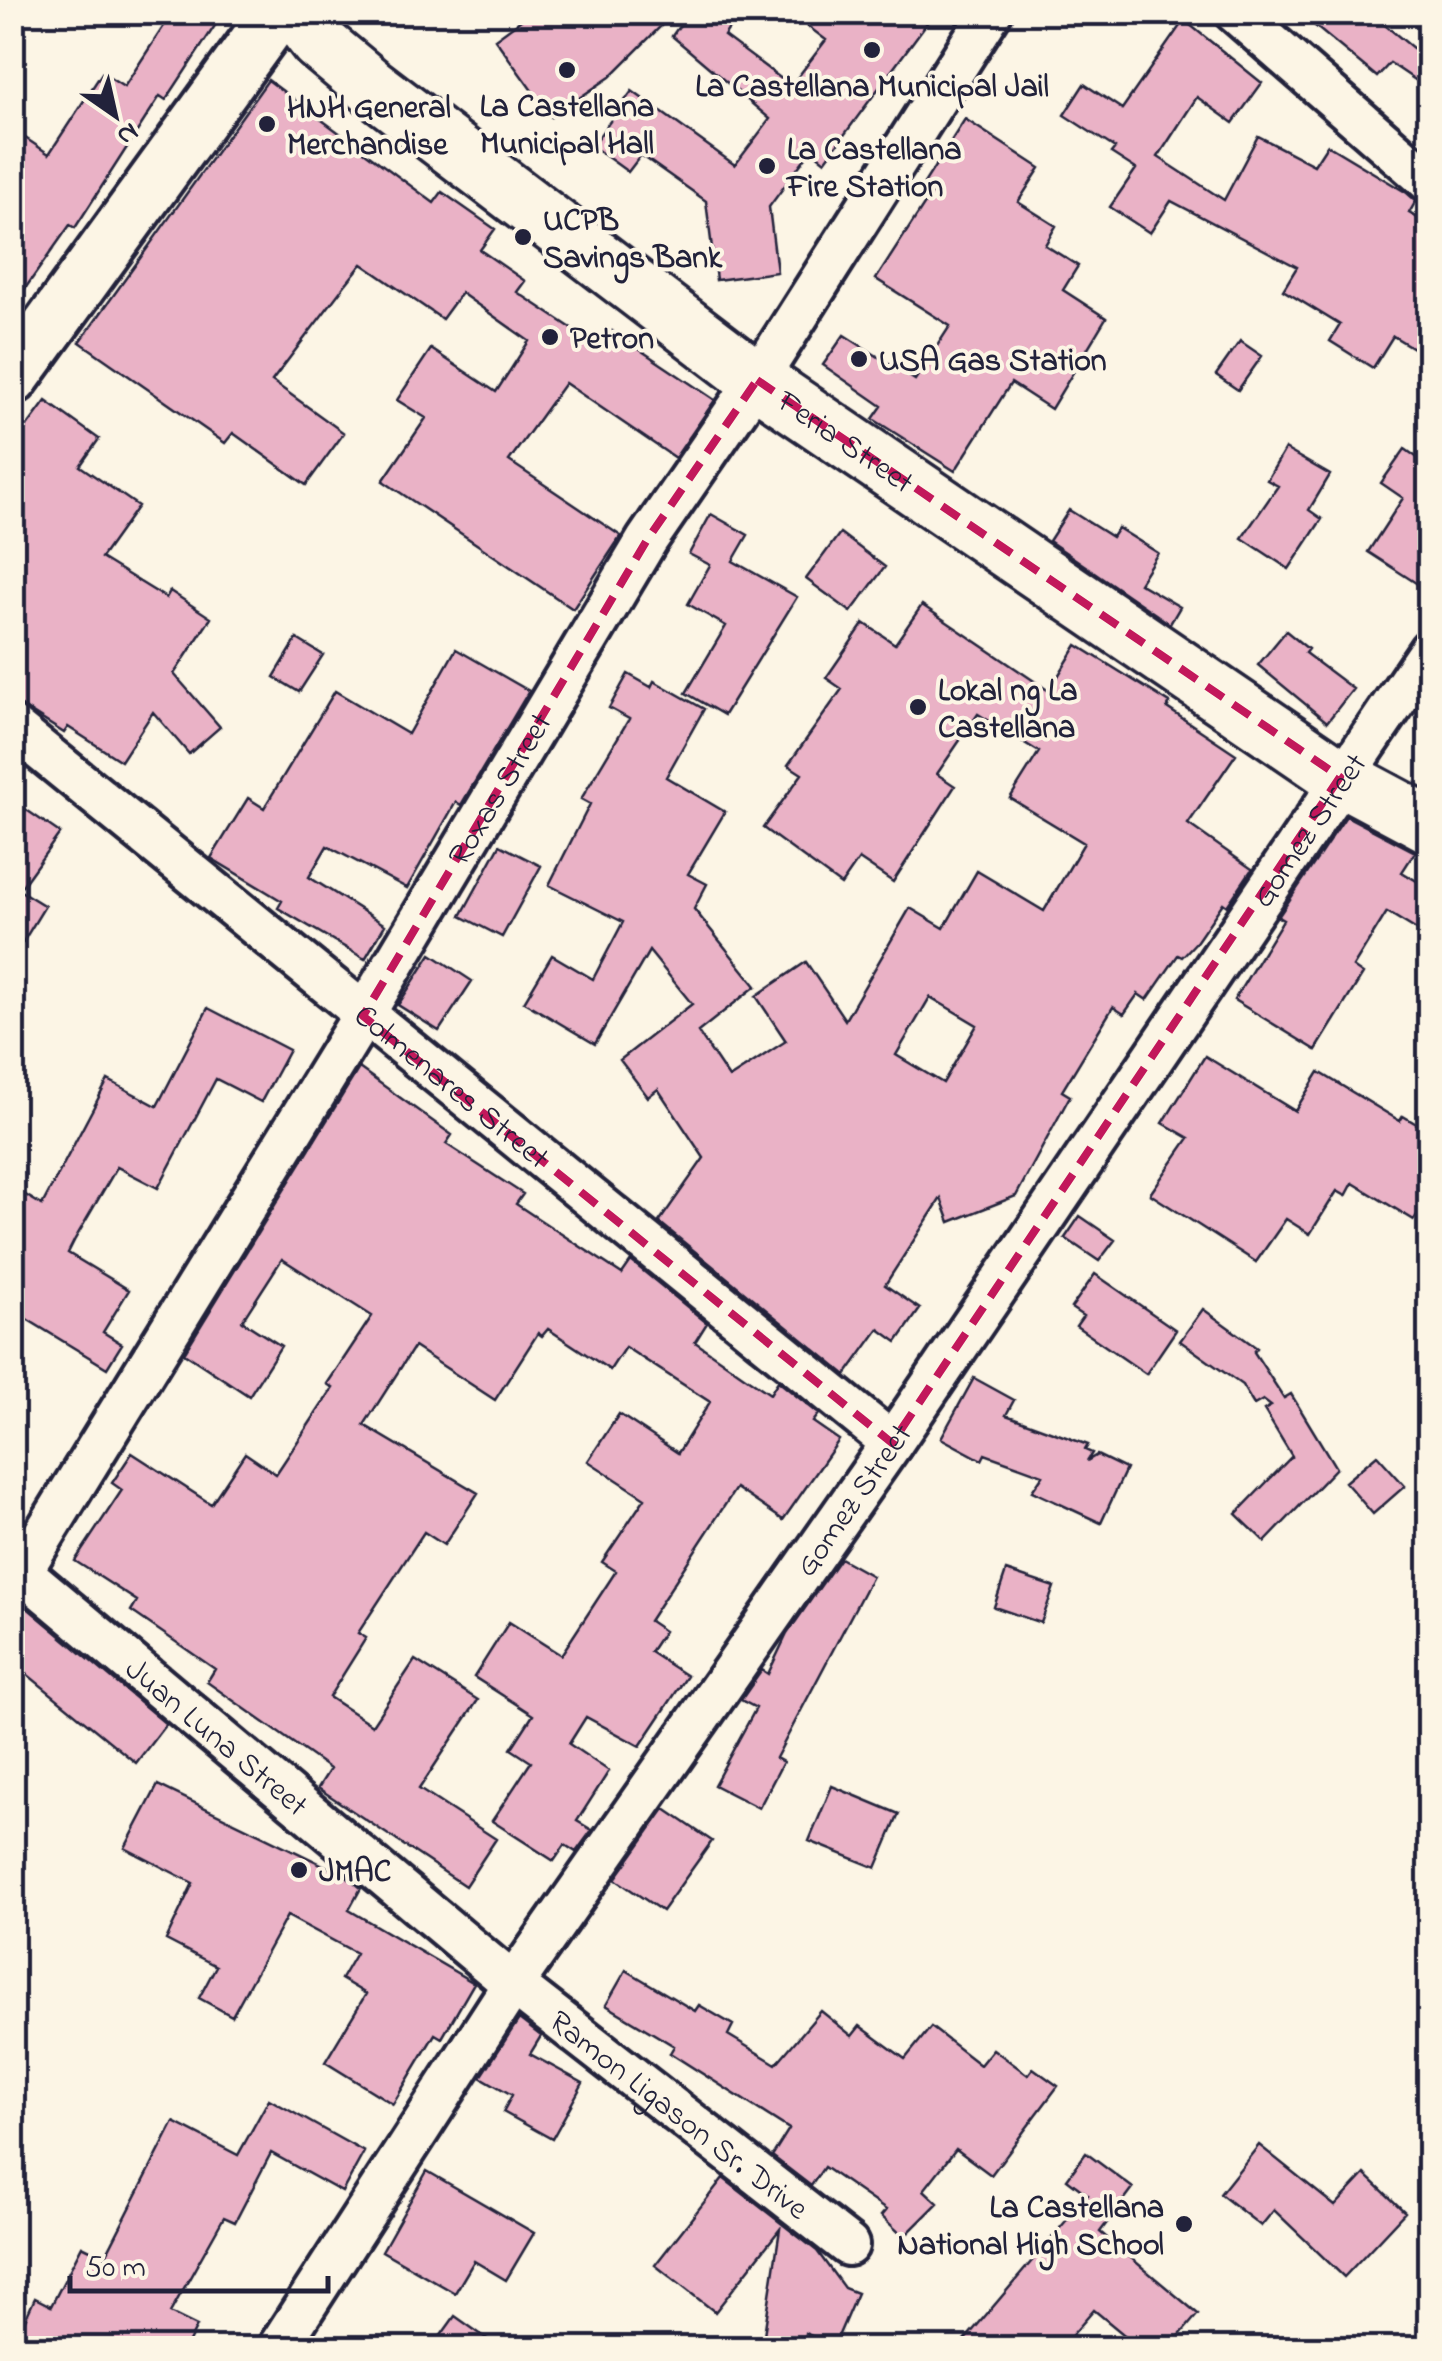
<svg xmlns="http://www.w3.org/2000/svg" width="1442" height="2361" viewBox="0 0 1442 2361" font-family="'Indie Flower',sans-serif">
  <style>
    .building { fill: #eab2c6; stroke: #22223b; stroke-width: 2.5; fill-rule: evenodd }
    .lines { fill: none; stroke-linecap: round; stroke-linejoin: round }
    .minor-casing { stroke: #22223b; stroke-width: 48 }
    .tertiary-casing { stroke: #22223b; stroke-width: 60 }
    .primary-casing { stroke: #22223b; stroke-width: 62 }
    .minor { stroke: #fcf5e5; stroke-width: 40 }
    .tertiary { stroke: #fcf5e5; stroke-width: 52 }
    .primary { stroke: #fcf5e5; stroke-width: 55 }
    .marked { fill: none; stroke: #c2185b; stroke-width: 8; stroke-dasharray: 20 12; stroke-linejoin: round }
    .poi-dot { fill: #22223b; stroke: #fcf5e5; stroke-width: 4 }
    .labels { text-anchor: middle; stroke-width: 8; stroke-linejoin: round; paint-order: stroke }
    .poi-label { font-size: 32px; font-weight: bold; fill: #22223b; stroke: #fcf5e5; text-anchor: start }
    .street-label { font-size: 32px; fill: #22223b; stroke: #fcf5e5 }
  </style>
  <rect width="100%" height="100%" fill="#fcf5e5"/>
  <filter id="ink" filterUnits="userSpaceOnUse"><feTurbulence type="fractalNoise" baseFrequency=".01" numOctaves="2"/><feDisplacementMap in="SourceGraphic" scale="20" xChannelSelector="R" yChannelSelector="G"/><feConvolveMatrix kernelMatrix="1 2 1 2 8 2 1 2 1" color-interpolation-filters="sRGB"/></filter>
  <g filter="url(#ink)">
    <path class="building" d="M173 12H224L166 100 160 96 75 228 70 225 12 307V129L49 154 102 73 124 87Z
      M532 12H675L610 77 551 117 495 39Z
      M689 12H740L724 36 791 86 826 40 789 12H935L825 161 811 150 769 207 777 272 716 280 706 201 641 155 628 172 592 146 632 91 735 165 770 119 672 36Z
      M1298 12H1369L1430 62V90L1390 63 1377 77Z
      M1184 20 1262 83 1233 123 1197 97 1158 157 1224 200 1258 136 1314 165 1327 145 1407 193 1416 201 1409 213 1430 225V358L1393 336 1373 368 1330 341 1340 325 1283 290 1297 267 1171 201 1150 233 1110 207 1136 169 1111 153 1115 148 1064 115 1084 84 1122 109Z
      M268 80 434 203 442 192 495 229 480 250 525 281 517 292 600 347 612 331 715 400 675 458 565 383 509 461 621 536 573 609 383 481 426 418 397 400 431 349 496 392 529 341 461 293 442 319 362 264 345 285 272 381 344 433 306 485 233 433 225 443 80 342Z
      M965 119 1040 168 1018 202 1056 226 1045 245 1078 266 1063 290 1106 318 1051 409 1011 383 955 471 873 419 882 406 823 365 844 335 915 380 950 326 876 279 931 194 921 188Z
      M1240 341 1262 356 1238 390 1216 375Z
      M46 401 99 439 80 466 138 506 101 558 166 598 170 591 211 618 174 674 220 727 189 754 153 712 121 761 68 727 64 733 12 700V447Z
      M1285 449 1330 475 1309 510 1322 519 1289 569 1242 538 1278 486 1267 480Z
      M1405 449 1425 463 1430 456V592L1368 552 1403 498 1381 483Z
      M1069 510 1112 537 1118 528 1158 553 1139 583 1180 607 1170 624 1049 541Z
      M711 514 748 535 733 561 797 597 724 715 686 693 726 626 688 604 710 565 689 554Z
      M840 533 885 567 851 612 806 579Z
      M922 605 1049 691 1077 645 1170 703 1167 708 1236 754 1188 824 1252 869 1227 906 1223 903 1197 941 1182 957 1178 955 1147 1000 1138 994 1124 1014 1113 1007 1062 1091 1070 1096 1016 1196 950 1222 941 1198 885 1285 920 1309 897 1342 879 1329 846 1375 659 1222 704 1158 658 1089 648 1097 620 1060 692 1004 649 951 595 1044 524 1002 552 955 593 979 623 922 549 885 590 804 581 799 629 719 609 708 628 674 651 687 654 681 704 709 666 777 725 812 688 874 707 884 694 909 756 986 698 1032 729 1078 786 1041 756 996 806 962 845 1020 910 908 944 928 977 871 1044 911 1084 843 1010 798 1039 752 978 714 937 774 955 786 893 882 859 859 841 885 763 828 802 774 788 765 842 689 826 678 864 623 895 644ZM930 997 977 1025 943 1083 896 1055Z
      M1286 631 1308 649 1305 653 1353 689 1327 722 1258 665Z
      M297 639 323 655 299 692 274 677Z
      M456 649 529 691 461 805 456 802 407 888 327 846 309 877 385 925 365 959 278 908 282 901 211 858 248 798 264 808 335 691 408 734Z
      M12 800 60 833 19 890 45 906 12 960Z
      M1346 816 1415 852 1402 872 1430 889V938L1387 912 1353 967 1363 974 1316 1050 1234 1000 1283 920 1278 917Z
      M500 845 541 866 502 937 461 916Z
      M431 954 472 981 439 1031 398 1005Z
      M208 1008 289 1050 261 1102 216 1079 158 1188 117 1167 75 1239 68 1253 129 1290 103 1332 122 1344 107 1368 12 1310V1187L42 1205 108 1080 157 1106Z
      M1205 1056 1295 1111 1319 1072 1400 1121 1403 1116 1430 1132V1194L1414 1220 1353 1183 1346 1196 1337 1191 1310 1234 1286 1219 1256 1262 1150 1194 1189 1138 1163 1123Z
      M359 1068 452 1135 446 1144 523 1194 516 1204 622 1274 631 1261 707 1323 695 1342 770 1394 778 1381 819 1414 813 1422 839 1440 783 1520 736 1488 649 1621 664 1631 650 1652 687 1676 640 1746 586 1717 569 1744 609 1771 577 1821 592 1830 576 1852 565 1845 554 1861 492 1821 531 1762 511 1749 533 1715 474 1677 509 1622 561 1655 616 1571 602 1562 645 1498 588 1461 619 1414 678 1453 710 1402 625 1347 610 1370 548 1329 542 1336 538 1333 495 1400 414 1347 364 1425 478 1493 444 1545 424 1532 358 1633 366 1638 329 1697 372 1725 415 1660 478 1700 419 1789 496 1839 465 1886 318 1788 330 1769 207 1682 215 1669 131 1611 137 1601 75 1561 122 1490 112 1483 132 1453 211 1504 245 1453 276 1474 333 1388 327 1384 372 1316 282 1259 242 1321 281 1346 249 1396 184 1353Z
      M1080 1216 1115 1240 1099 1261 1065 1238Z
      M1095 1274 1176 1330 1146 1374 1076 1326 1083 1316 1071 1308Z
      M1203 1309 1257 1348 1254 1352 1284 1398 1291 1394 1336 1468 1265 1542 1236 1514 1292 1456 1264 1410 1271 1406 1263 1400 1254 1405 1242 1385 1180 1341Z
      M974 1378 1014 1400 1006 1415 1088 1445 1085 1450 1092 1453 1087 1461 1097 1455 1126 1469 1101 1523 1032 1491 1043 1475 985 1454 982 1460 941 1438Z
      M1377 1455 1405 1486 1373 1514 1345 1482Z
      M840 1558 872 1576 776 1758 783 1762 759 1808 714 1785 756 1708 741 1700 762 1670 768 1674 787 1634Z
      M1006 1571 1054 1587 1041 1623 994 1607Z
      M12 1595 166 1724 136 1763 12 1662Z
      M158 1785 348 1877 361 1888 349 1910 474 1983 442 2038 435 2034 393 2104 325 2062 366 1994 341 1979 356 1953 287 1916 232 2016 199 1998 216 1966 166 1940 193 1883 125 1848Z
      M832 1786 899 1814 876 1868 809 1841Z
      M665 1809 712 1841 662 1911 615 1879Z
      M626 1970 695 2011 699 2005 733 2025 728 2035 776 2064 821 2011 852 2036 860 2026 905 2059 931 2027 980 2065 993 2049 1028 2075 1033 2068 1058 2086 991 2175 956 2149 924 2190 938 2203 904 2237 881 2216 886 2210 824 2167 811 2186 772 2156 789 2129 670 2053 674 2046 606 2005Z
      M519 2019 541 2036 530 2054 583 2083 552 2139 503 2112 512 2095 481 2077Z
      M269 2099 364 2152 342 2192 271 2153 235 2222 224 2217 170 2313 197 2326 186 2348H12L35 2298 51 2306 82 2246 105 2257 174 2122 238 2155Z
      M1259 2145 1335 2206 1365 2174 1405 2212 1344 2277 1274 2210 1261 2226 1220 2194Z
      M1086 2153 1133 2188 1100 2232 1198 2314 1169 2348H1140L1094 2310 1061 2348H958L1088 2195 1067 2179Z
      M427 2171 534 2233 506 2280 474 2261 455 2293 382 2251Z
      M723 2178 817 2251 844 2288 857 2293 834 2346 805 2333 803 2348H762L780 2229 715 2312 655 2265Z
      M455 2316 500 2348H432Z"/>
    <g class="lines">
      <g class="minor-casing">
        <g id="minor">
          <path d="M1235 12 1430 182"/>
          <path id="s1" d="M12 727 892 1443"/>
          <path id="s2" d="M12 1564 513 1984 848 2245"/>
          <path id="s3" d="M21 1572 363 1016 647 540 757 380 991 12"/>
          <path id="s4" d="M278 2348 513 1984 892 1443 1430 650"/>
        </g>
      </g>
      <g class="tertiary-casing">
        <path id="tertiary" d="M12 378 278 12"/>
      </g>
      <g class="primary-casing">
        <g id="primary">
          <path id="s5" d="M295 12 318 42 371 86 757 380 1340 777 1430 825"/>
        </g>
      </g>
      <use href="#minor" class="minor"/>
      <use href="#tertiary" class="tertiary"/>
      <use href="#primary" class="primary"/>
    </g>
  </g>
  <path class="marked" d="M757 380 1340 777 892 1443 363 1016 647 540Z"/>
  <g class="poi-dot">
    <circle cx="872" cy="50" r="10"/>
    <circle cx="567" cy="70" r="10"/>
    <circle cx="267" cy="124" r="10"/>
    <circle cx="767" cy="166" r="10"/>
    <circle cx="523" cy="237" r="10"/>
    <circle cx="550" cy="337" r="10"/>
    <circle cx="859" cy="359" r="10"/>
    <circle cx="918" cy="707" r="10"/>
    <circle cx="299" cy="1870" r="10"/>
    <circle cx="1184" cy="2224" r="10"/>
  </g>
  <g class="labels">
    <g class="poi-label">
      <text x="872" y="96" text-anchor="middle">La Castellana Municipal Jail</text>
      <text x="567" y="116" text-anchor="middle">La Castellana<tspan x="567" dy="37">Municipal Hall</tspan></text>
      <text x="287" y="117">HNH General<tspan x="287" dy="37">Merchandise</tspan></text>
      <text x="787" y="159">La Castellana<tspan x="787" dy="37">Fire Station</tspan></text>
      <text x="543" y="230">UCPB<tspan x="543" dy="37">Savings Bank</tspan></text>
      <text x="570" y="348">Petron</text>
      <text x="879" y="370">USA Gas Station</text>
      <text x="938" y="700">Lokal ng La<tspan x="938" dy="37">Castellana</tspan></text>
      <text x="319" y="1881">JMAC</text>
      <text x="1164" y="2217" text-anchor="end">La Castellana<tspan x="1164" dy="37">National High School</tspan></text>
    </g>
    <g class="street-label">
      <text dy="11" stroke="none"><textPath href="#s5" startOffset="700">Feria Street</textPath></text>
      <text dy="11" stroke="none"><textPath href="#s3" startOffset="918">Roxas Street</textPath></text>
      <text dy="11" stroke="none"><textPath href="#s4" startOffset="1835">Gomez Street</textPath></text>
      <text dy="11" stroke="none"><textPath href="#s1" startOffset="568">Colmenares Street</textPath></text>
      <text dy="11" stroke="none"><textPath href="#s4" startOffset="1025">Gomez Street</textPath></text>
      <text dy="11" stroke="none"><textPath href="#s2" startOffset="268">Juan Luna Street</textPath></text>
      <text dy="11" stroke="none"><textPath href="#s2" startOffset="865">Ramon Ligason Sr. Drive</textPath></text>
    </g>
  </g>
  <rect width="1442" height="2361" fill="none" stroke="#fcf5e5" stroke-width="50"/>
  <rect x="25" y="25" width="1392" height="2311" fill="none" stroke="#22223b" stroke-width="4" filter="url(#ink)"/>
  <g transform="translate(115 115) rotate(146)" stroke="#fcf5e5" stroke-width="8" paint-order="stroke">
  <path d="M0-8L18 38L0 25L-18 38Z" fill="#22223b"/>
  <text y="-15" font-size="28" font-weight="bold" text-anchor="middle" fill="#22223b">N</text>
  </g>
  <path d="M70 2276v15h258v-15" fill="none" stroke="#22223b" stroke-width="5"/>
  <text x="85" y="2276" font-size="30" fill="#22223b" stroke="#fcf5e5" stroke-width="8" paint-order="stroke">50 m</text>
</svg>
